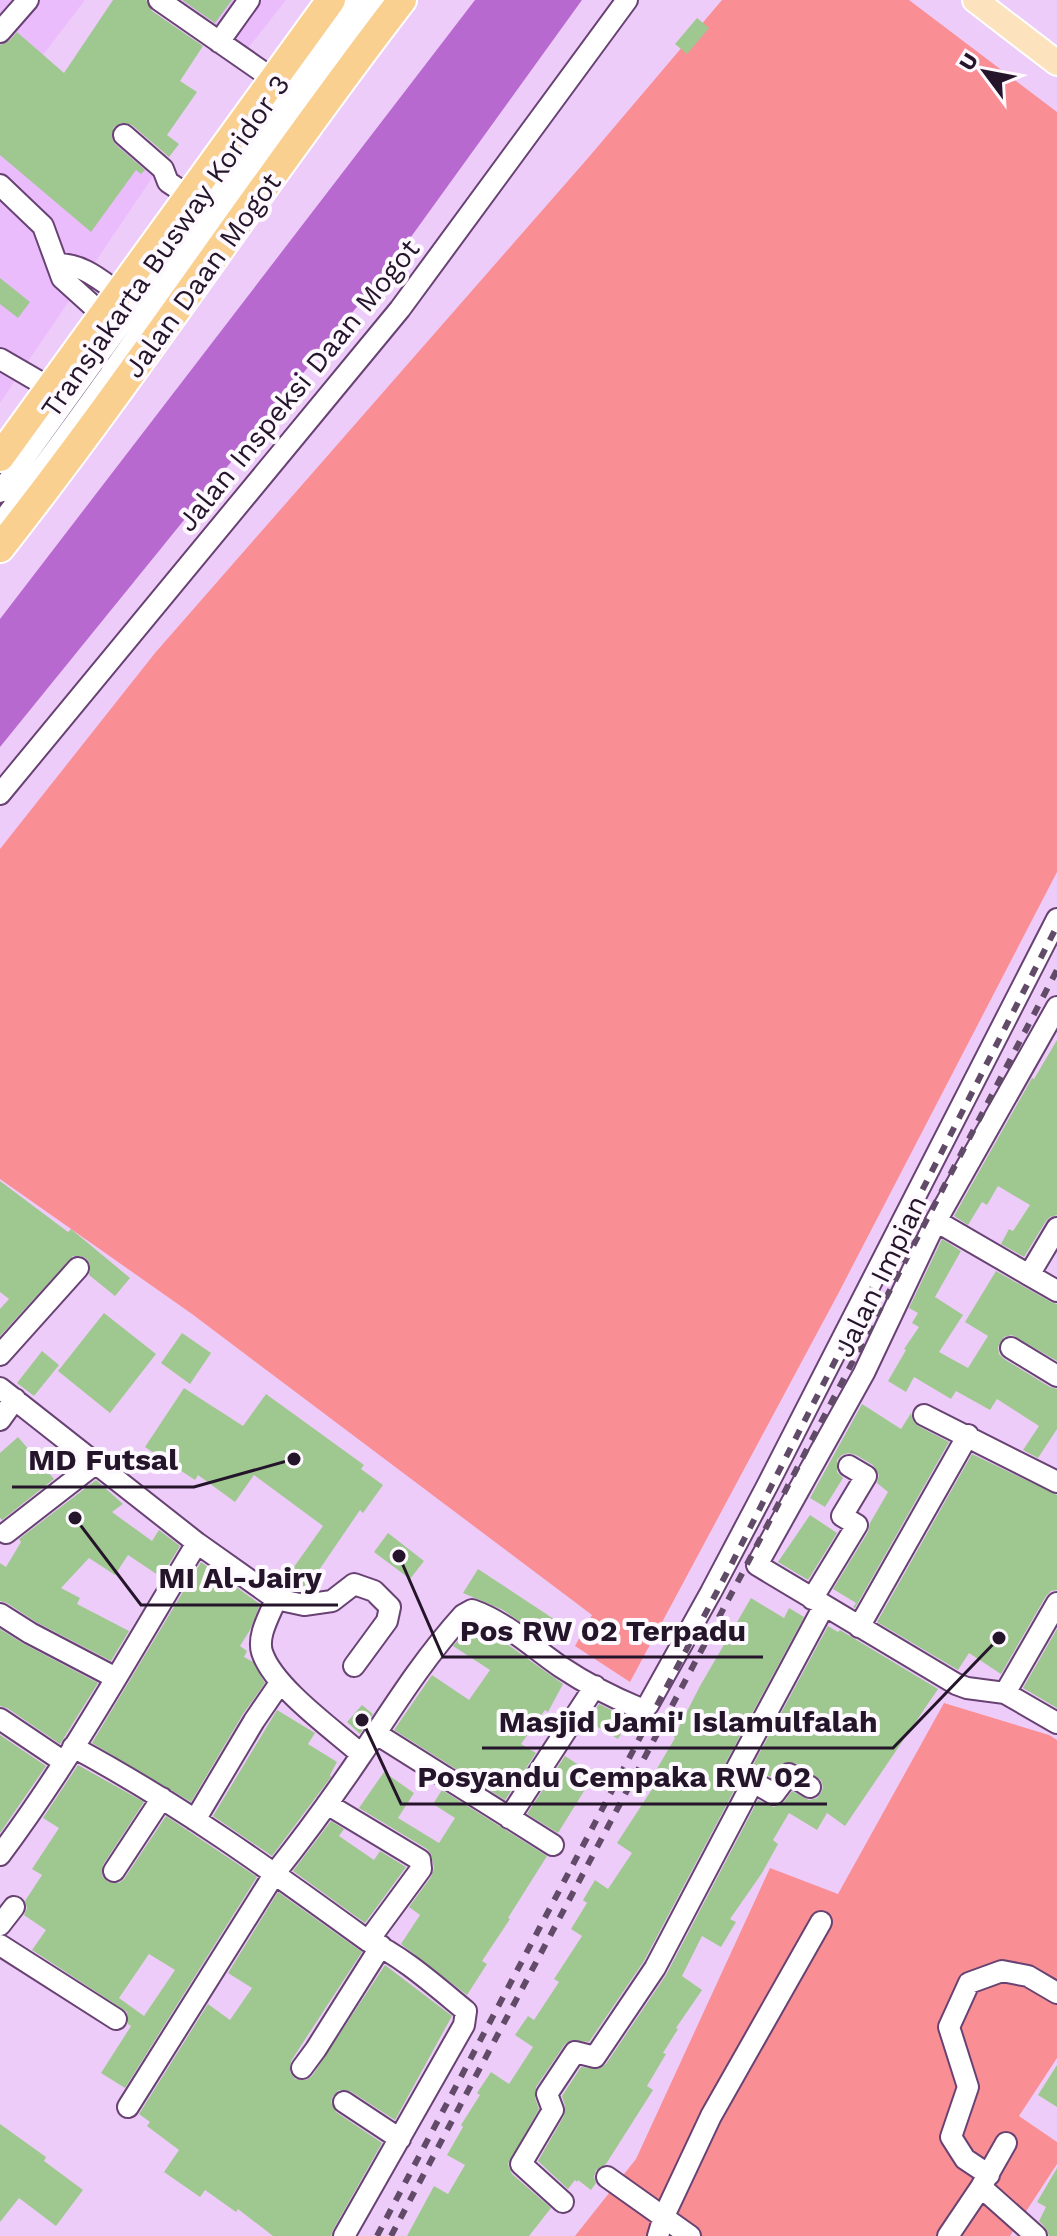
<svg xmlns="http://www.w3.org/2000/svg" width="1057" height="2236" viewBox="0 0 1057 2236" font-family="'Work Sans',sans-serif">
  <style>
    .built { fill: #ebbcfb }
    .green { fill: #f98f94 }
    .water { fill: #b769cf }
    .building { fill: #9fc890; fill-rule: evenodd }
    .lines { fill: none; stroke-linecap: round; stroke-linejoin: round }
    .minor-casing { stroke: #674273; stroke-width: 24 }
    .major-casing { stroke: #fff; stroke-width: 28 }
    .highway-casing { stroke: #fff; stroke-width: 32 }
    .minor { stroke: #fff; stroke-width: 20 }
    .major { stroke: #fce3bd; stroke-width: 24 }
    .highway { stroke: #fad091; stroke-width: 28 }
    .rail { stroke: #614b68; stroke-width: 6; stroke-dasharray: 10 10; stroke-linecap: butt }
    .labels { text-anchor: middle; stroke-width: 8; stroke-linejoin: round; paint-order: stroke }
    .street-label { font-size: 28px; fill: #25152a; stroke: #fdf9ff }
    .leader { fill: none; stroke: #25152a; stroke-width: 3 }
    .callout-dot { fill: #25152a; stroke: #fdf9ff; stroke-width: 3 }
    .callout-label { font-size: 30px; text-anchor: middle; font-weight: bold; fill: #25152a; stroke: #fdf9ff; stroke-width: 8; stroke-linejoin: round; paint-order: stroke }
  </style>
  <rect width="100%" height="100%" fill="#eeccf9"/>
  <path class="built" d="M0 0H85L33 68 158 169 0 403Z
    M161 0H286L241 57Z"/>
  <path class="green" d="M722 0H909L1057 112V872L838 1294 630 1682 575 1646 592 1615 192 1314 0 1179V849L155 653 588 158Z
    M944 1703 1049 1735 1057 1740V2058L1019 2116 1057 2142V2164L1010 2236H575L636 2159 770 1868 838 1894Z"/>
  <path class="water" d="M475 0H582L390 266 0 747V619Z"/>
  <path class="building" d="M113 0H146L152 11 203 46 180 81 197 92 167 135 179 144 169 157 132 125 121 123 114 127 112 138 115 144 145 170 141 174 136 170 91 232 0 155V45L9 41 17 32 64 73Z
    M182 0H232L215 23Z
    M697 18 709 28 687 54 675 44Z
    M0 278 30 302 18 318 0 304Z
    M1057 1040V1215L1050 1217 1046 1221 1024 1257 1001 1244 1009 1229 1013 1231 1030 1205 998 1186 987 1205 982 1202 968 1225 954 1216 1032 1078 1034 1079Z
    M0 1181 68 1232 71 1229 130 1278 115 1296 89 1275 90 1265 87 1259 81 1256H73L0 1336V1309L9 1299 0 1292Z
    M942 1239 961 1251 935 1297 963 1315 939 1352 968 1368 988 1336 965 1322 996 1271 1051 1302 1057 1304V1361L1012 1335 1004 1337 998 1347 999 1354 1004 1359 1050 1387 1057 1389V1429L1038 1458 1023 1450 1039 1426 997 1399 990 1410 956 1391 951 1399 914 1377 906 1392 888 1381 906 1350 904 1349 919 1327 912 1323 918 1313 909 1308Z
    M104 1313 156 1354 110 1413 58 1371Z
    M182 1333 211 1353 190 1384 161 1363Z
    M42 1351 59 1365 34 1396 17 1383Z
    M184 1388 243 1426 266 1394 364 1465 361 1469 383 1485 363 1513 360 1510 304 1592 297 1590 284 1581 323 1526 254 1475 235 1502 198 1475 195 1480 145 1447Z
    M862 1404 901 1429 911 1413 913 1421 918 1426 949 1442 855 1608 853 1607 856 1603 833 1589 868 1532 870 1523 888 1492 877 1483 879 1475 873 1465 856 1455 848 1453 842 1455 837 1460V1472L843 1478 825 1507 810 1498Z
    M18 1437 54 1479 2 1520 0 1518V1453Z
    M972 1454 1057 1495V1590L1051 1591 1046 1596 1001 1674 969 1653 958 1670 877 1622Z
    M96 1480 123 1504 112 1512 152 1541 159 1530 180 1546 161 1577 128 1555 115 1575 89 1558 61 1588 80 1598 77 1604 129 1631 111 1661 36 1622 7 1603 0 1601V1563L6 1567 21 1542 19 1539Z
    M810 1515 837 1533 808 1580 778 1562Z
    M388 1533 424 1561 410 1579 374 1552Z
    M201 1562 260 1604 250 1630 240 1646 247 1651 244 1657 253 1662 265 1683 243 1714 191 1802 92 1743Z
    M478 1569 566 1627 553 1645 503 1610 463 1593Z
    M751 1598 784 1618 789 1608 804 1617 726 1762 725 1774 737 1785 644 1961 589 2042 571 2040 565 2044 536 2087 535 2098 539 2109 508 2164 512 2174 551 2208 529 2236H407L434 2186 448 2194 465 2165 447 2155 463 2127 461 2125 480 2095 477 2093 491 2072 509 2084 533 2047 515 2035 528 2016 534 2020 559 1982 554 1979 582 1936 571 1929 587 1903 583 1900 595 1880 608 1889 632 1853 617 1843 658 1780 652 1777 675 1738 674 1737 700 1686Z
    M473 1624 500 1639 563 1684 548 1712 545 1710 521 1744 536 1753 505 1800 394 1730 432 1675 469 1700 490 1670 453 1646Z
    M828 1626 838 1632 840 1630 938 1689 845 1826 827 1813 817 1830 789 1813 773 1840 778 1844 762 1873 730 1919 736 1922 721 1947 702 1936 682 1976 702 1990 676 2028 678 2029 663 2053 666 2054 647 2086 653 2090 606 2164 596 2170 594 2177 596 2183 591 2190 578 2180 577 2182 575 2180 568 2189 538 2161 564 2116 565 2106 562 2096 581 2067 599 2069 606 2064 666 1975 758 1800 774 1807 784 1802 792 1791 809 1800 817 1798 821 1793 823 1787 821 1780 795 1763H783L770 1777 753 1765Z
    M0 1629 24 1644 98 1683 60 1744 7 1708 0 1706Z
    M1057 1629V1708L1023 1688Z
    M599 1704 630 1719 618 1739 588 1721Z
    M362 1705 373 1714 360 1734 347 1722Z
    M277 1710 315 1733 308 1744 337 1762 330 1775 331 1777 272 1856 213 1816Z
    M0 1735 46 1766 0 1833Z
    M565 1756 594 1775 558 1833 527 1814Z
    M78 1765 144 1802 103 1865 102 1876 108 1882 119 1883 124 1879 166 1816 257 1877 125 2088 101 2073 131 2026 128 2024 127 2012 32 1950 46 1930 24 1915 27 1908 25 1901 42 1875 32 1869 59 1828 43 1818ZM149 1954 175 1970 144 2016 119 1998Z
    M384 1772 414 1793 398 1818 439 1843 455 1818 433 1804 442 1790 547 1856 508 1918 510 1919 482 1961 487 1964 467 1995 401 1944 420 1915 409 1907 431 1877 434 1868 431 1854 427 1849 359 1808Z
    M331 1821 344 1829 339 1836 374 1860 380 1851 406 1867 365 1923 293 1871Z
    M278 1892 362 1952 291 2061 290 2072 295 2079 306 2080 312 2076 385 1965 452 2016 395 2120 350 2091 339 2090 333 2096 331 2102 336 2112 382 2143 333 2230 331 2236H273L238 2209 236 2212 205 2190 200 2197 164 2172 179 2150 147 2126 150 2122 139 2114 208 2004 230 2020 252 1988 228 1973Z
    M1057 2065V2107L1038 2095Z
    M0 2124 46 2157 44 2161 83 2190 56 2226 19 2198 0 2222Z
    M1057 2168V2236H1049L1045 2227 1039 2221 1046 2207 1037 2202Z"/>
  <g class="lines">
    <g class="minor-casing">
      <path id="minor" d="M159 0 273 79
        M0 32 28 0
        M219 42 249 0
        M124 135 163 169 168 182 189 196
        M0 185 43 226 62 278 103 315
        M57 264C83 264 99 279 119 293
        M0 359 50 388
        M0 492 355 0
        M0 524C130 353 248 174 374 0
        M0 794 400 309 627 0
        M1057 1007 936 1221 864 1373 757 1565 956 1684 967 1688 1005 1693 1057 1723
        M936 1221 1029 1275 1057 1228
        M1029 1275 1057 1291
        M1011 1348 1057 1376
        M0 1355 78 1268
        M0 1388 197 1543 276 1599C270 1615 257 1635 262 1652 273 1687 334 1730 361 1754
        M924 1415 1057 1482
        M0 1420 15 1399
        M6 1533 96 1463
        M276 1599 304 1605 332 1601 354 1584 374 1591 390 1607 387 1621 354 1666
        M812 1599 857 1525 842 1516 866 1476 849 1466
        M0 1614 30 1633 116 1678
        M859 1627 968 1435
        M1005 1693 1057 1603
        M0 1719 64 1762
        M375 1733 553 1845
        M73 1747C178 1803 273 1872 368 1941 400 1954 439 1989 466 2011L464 2025 344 2236
        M753 1782 774 1794 789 1774 810 1787
        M327 1804 420 1860 421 1869 368 1941
        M509 1818 595 1686
        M195 1820 254 1721 280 1683
        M0 1855C74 1756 133 1648 197 1543
        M114 1871 162 1798
        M0 1925 14 1907
        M0 1945 116 2019
        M302 2068 316 2049 381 1946
        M344 2102 400 2139
        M128 2107 275 1873C306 1834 335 1794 362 1754 394 1706 424 1658 463 1615L472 1610C506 1622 532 1647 561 1667 585 1683 612 1697 639 1708H644L648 1705 711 1592 767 1486 1057 919
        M1006 2143 981 2187 1036 2236
        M989 2175 965 2159 951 2137 968 2087 949 2027 969 1983 1002 1971 1028 1976 1057 1993
        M607 2177 690 2236
        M563 2202 521 2164 553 2110 547 2094 575 2052 595 2057 655 1968 753 1782 737 1768 824 1606
        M658 2236 664 2216 711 2116 821 1922
        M948 2236 981 2187"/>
    </g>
    <g class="major-casing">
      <path id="major" d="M975 0 1057 63"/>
    </g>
    <g class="highway-casing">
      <path id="highway" d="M0 457 331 0
        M0 548C140 370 264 179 402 0"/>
    </g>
    <use href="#minor" class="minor"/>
    <use href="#major" class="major"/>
    <use href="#highway" class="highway"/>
    <path class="rail" d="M377 2236 731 1565 1057 926
      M391 2236 745 1568 1057 970"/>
  </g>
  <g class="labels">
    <g class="street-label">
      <text transform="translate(165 246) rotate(-55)" y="10">Transjakarta Busway Koridor 3</text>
      <text transform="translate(202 275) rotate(-54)" y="10">Jalan Daan Mogot</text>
      <text transform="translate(298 385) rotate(-51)" y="10">Jalan Inspeksi Daan Mogot</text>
      <text transform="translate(880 1276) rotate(-64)" y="10">Jalan Impian</text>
    </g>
  </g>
  <path class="leader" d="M294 1459L194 1487H12M75 1518L141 1605H338M399 1556L443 1657H763M999 1638L893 1748H482M362 1720L401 1804H827"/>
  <g class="callout-dot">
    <circle cx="294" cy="1459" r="8"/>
    <circle cx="75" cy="1518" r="8"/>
    <circle cx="399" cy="1556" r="8"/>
    <circle cx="999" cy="1638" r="8"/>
    <circle cx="362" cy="1720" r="8"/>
  </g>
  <g class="callout-label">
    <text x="103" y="1470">MD Futsal</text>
    <text x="240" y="1588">MI Al-Jairy</text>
    <text x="603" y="1641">Pos RW 02 Terpadu</text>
    <text x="688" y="1732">Masjid Jami' Islamulfalah</text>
    <text x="614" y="1787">Posyandu Cempaka RW 02</text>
  </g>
  <g transform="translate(985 72) rotate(302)" stroke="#fdf9ff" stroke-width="6" paint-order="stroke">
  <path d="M0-6L14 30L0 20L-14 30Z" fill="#25152a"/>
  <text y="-12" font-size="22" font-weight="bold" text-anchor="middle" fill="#25152a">U</text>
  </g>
</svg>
